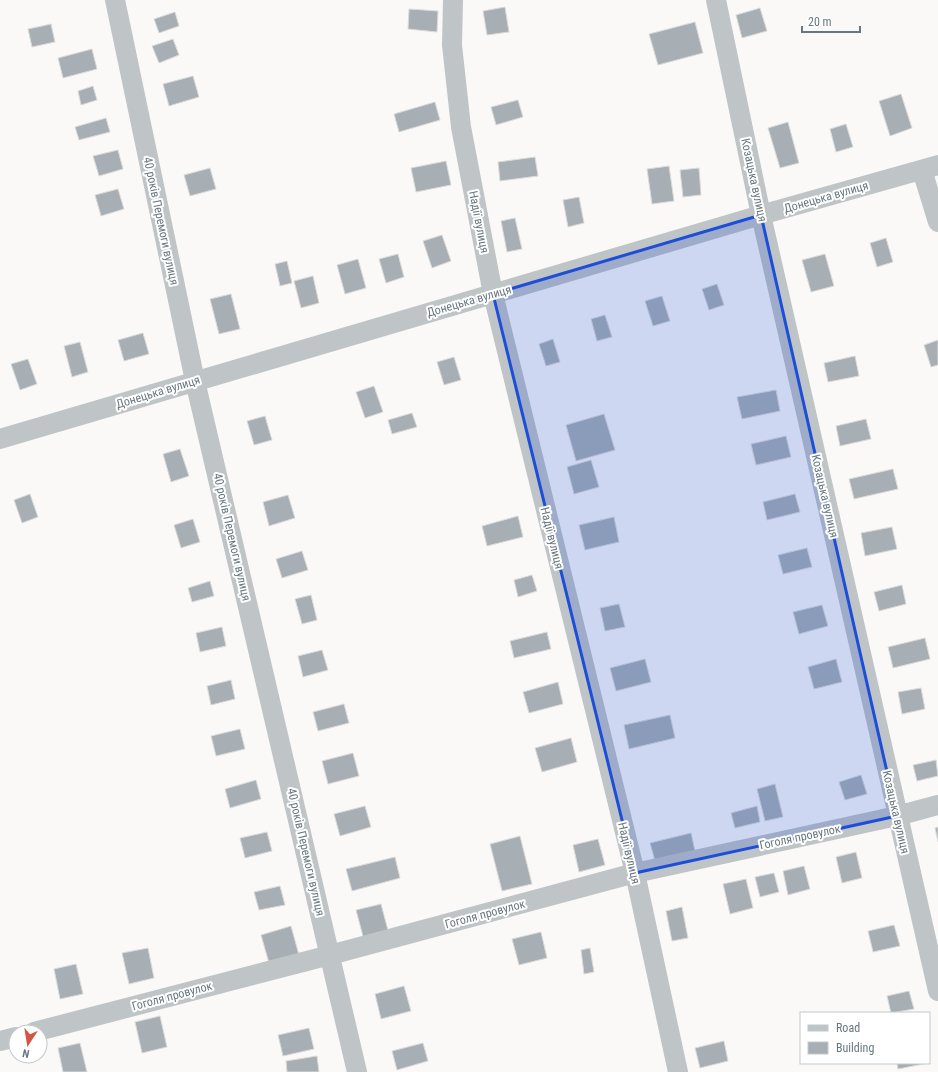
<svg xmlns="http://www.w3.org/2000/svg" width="938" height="1072" viewBox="0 0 938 1072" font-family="'Roboto Condensed',sans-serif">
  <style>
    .building { fill: #a7afb4; stroke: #dbdbda }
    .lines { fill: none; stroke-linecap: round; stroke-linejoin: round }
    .minor { stroke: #bfc4c7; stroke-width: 20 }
    .marked { fill: #1d4ed8; fill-opacity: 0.2; stroke: #1d4ed8; stroke-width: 3; stroke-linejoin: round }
    .labels { text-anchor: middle; stroke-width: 4; stroke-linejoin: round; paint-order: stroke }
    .street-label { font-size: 12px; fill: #67777f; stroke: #fff }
  </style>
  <rect width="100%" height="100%" fill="#faf9f8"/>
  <path class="building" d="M505 7 509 32 487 35 483 11Z
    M760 8 767 31 742 38 736 15Z
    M409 9 438 11 437 32 408 29Z
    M175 12 179 26 159 33 154 19Z
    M695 22 703 53 658 65 649 34Z
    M51 24 55 42 32 47 28 29Z
    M173 39 179 55 159 63 152 46Z
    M92 49 97 69 63 78 58 58Z
    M193 76 199 97 169 106 163 84Z
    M93 86 97 100 81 105 78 91Z
    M901 94 912 128 890 136 879 101Z
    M518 100 523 117 496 125 491 107Z
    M435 102 440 120 399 132 394 114Z
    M106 118 110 132 79 140 75 127Z
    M788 122 799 163 780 168 768 128Z
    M846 124 853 147 836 152 830 129Z
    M118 150 123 169 99 176 93 156Z
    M535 157 538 176 500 181 498 162Z
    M446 161 451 185 416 192 411 168Z
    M669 166 674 201 652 204 647 169Z
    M210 168 216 189 190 196 184 175Z
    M699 168 701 195 683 197 680 170Z
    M118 189 124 209 101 216 95 195Z
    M579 197 584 223 568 227 563 200Z
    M515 218 522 249 507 252 501 221Z
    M442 235 451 261 432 268 423 241Z
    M886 238 893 262 877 267 870 243Z
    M398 254 404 277 386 283 379 259Z
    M825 254 834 286 811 292 802 260Z
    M358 259 366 288 345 294 337 265Z
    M287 261 292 283 280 286 275 264Z
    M313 276 319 303 301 308 294 281Z
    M717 284 724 305 709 310 702 289Z
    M231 294 240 329 219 334 210 299Z
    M662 296 670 321 653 326 645 301Z
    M605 315 612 337 597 341 591 319Z
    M143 333 149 354 124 361 118 340Z
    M553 339 560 362 546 366 539 344Z
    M938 340V365L931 367 924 345Z
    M80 342 88 372 72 377 64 346Z
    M855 356 859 376 828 382 824 363Z
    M454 357 461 380 444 385 437 362Z
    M28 359 37 384 20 390 11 364Z
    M374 386 383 412 365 418 356 392Z
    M776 390 780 411 742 419 737 397Z
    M412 413 417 427 392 434 388 420Z
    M604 414 615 450 576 461 566 425Z
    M265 416 272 440 254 445 247 421Z
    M866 419 871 439 840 446 836 426Z
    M786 436 791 457 756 465 751 444Z
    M180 449 189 476 171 482 163 454Z
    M591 460 599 487 574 494 567 467Z
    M893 469 898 489 854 499 849 479Z
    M30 494 38 517 22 523 14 500Z
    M795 494 800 512 767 520 763 502Z
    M288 495 295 518 269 526 263 502Z
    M518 516 523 537 487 546 482 526Z
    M614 517 619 542 585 550 579 525Z
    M193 519 200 542 181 548 174 525Z
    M892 527 897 549 865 556 861 533Z
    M807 548 812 567 783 574 778 555Z
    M302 551 308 570 282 578 276 559Z
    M532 575 537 591 518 597 514 580Z
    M210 581 214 596 192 602 188 588Z
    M902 585 906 604 879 611 874 592Z
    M311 595 317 620 302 624 295 599Z
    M619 604 625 627 605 631 600 608Z
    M822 605 828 626 799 634 793 612Z
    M222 627 226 646 200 652 196 633Z
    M547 632 551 649 514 658 510 641Z
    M925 638 930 659 893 668 888 647Z
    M322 650 328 670 303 677 298 656Z
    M645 659 651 682 616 691 610 668Z
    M836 659 842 682 814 689 808 667Z
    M231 680 235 699 211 705 207 686Z
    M558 682 563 704 529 713 523 692Z
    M921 688 925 709 902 714 898 692Z
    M344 704 349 723 318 731 313 712Z
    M670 715 675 738 629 749 624 725Z
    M240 729 245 749 216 756 211 736Z
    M571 738 577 762 542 772 535 748Z
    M353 753 359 776 328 784 322 761Z
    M936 760 938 776 917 781 913 765Z
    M861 775 867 794 845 800 839 782Z
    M256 780 261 799 230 808 225 789Z
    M775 784 783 817 765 821 757 789Z
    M365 806 371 827 340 836 334 814Z
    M757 806 760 822 735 828 731 813Z
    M938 827V842L935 828Z
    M267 832 272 851 245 858 240 838Z
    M691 833 695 851 655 861 650 843Z
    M520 836 532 884 502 891 490 844Z
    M598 839 605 865 579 872 573 845Z
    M856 852 862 878 842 883 836 857Z
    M395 857 400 878 352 891 346 869Z
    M804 866 810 889 788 895 783 871Z
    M774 873 779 892 760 897 755 877Z
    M746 879 753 908 730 914 723 884Z
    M280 886 285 905 259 910 254 892Z
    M381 904 389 934 364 940 356 910Z
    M682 907 688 938 672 941 666 911Z
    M894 925 900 946 873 952 868 931Z
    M291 926 299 955 269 963 261 935Z
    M541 932 547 958 519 965 512 939Z
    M148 948 154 978 129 984 122 953Z
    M590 948 594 972 584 974 581 950Z
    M76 964 83 994 60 999 54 969Z
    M404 986 411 1011 381 1019 375 994Z
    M909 991 914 1009 891 1013 887 996Z
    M160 1016 167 1047 142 1053 135 1022Z
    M309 1028 314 1049 283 1056 278 1035Z
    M724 1041 728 1061 700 1068 695 1048Z
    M80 1043 87 1072H63L58 1048Z
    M423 1043 428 1061 397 1070 392 1051Z
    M317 1056 319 1072H287L286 1061Z
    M897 1063H928L898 1069Z"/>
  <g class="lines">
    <path class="minor" d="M115 0 195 381 357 1072
      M453 0 452 45 461 127 493 294 635 873 678 1072
      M716 0 761 215 938 991
      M922 170 938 222
      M0 439 761 215 938 165
      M34 1032 330 955 635 873 897 816 938 805
      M0 1041 16 1037"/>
  </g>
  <path class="marked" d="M761 215 897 816 635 873 493 294Z"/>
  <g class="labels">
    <g class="street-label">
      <text transform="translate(754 180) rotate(78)" y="4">Козацька вулиця</text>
      <text transform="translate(826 197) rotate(-16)" y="4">Донецька вулиця</text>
      <text transform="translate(161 221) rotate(78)" y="4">40 років Перемоги вулиця</text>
      <text transform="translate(479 222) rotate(79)" y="4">Надії вулиця</text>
      <text transform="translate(469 301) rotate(-16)" y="4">Донецька вулиця</text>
      <text transform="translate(158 392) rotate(-17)" y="4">Донецька вулиця</text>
      <text transform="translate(825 496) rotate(77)" y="4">Козацька вулиця</text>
      <text transform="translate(232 537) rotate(77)" y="4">40 років Перемоги вулиця</text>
      <text transform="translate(552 538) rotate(76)" y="4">Надії вулиця</text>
      <text transform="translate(896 812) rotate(77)" y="4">Козацька вулиця</text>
      <text transform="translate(800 837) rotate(-12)" y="4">Гоголя провулок</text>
      <text transform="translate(306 852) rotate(77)" y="4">40 років Перемоги вулиця</text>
      <text transform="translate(629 853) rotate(77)" y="4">Надії вулиця</text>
      <text transform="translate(485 914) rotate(-15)" y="4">Гоголя провулок</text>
      <text transform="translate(172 996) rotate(-15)" y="4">Гоголя провулок</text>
    </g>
  </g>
  <rect x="800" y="1012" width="130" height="52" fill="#ffffff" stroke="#c2c9cc"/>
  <rect x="808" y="1025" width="20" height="6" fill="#bfc4c7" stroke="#c2c9cc"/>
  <text x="836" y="1032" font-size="12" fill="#67777f">Road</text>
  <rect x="808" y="1042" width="20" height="12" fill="#a7afb4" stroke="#c2c9cc"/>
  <text x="836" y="1052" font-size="12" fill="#67777f">Building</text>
  <g transform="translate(28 1044) rotate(192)"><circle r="19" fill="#ffffff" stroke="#c2c9cc"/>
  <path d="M0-3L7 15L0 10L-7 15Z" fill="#d05742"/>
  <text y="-6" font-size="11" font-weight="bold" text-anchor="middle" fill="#67777f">N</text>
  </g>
  <path d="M802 26v6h58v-6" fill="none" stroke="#67777f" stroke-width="2"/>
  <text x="808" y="26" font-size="12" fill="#67777f" stroke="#ffffff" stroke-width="3" paint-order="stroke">20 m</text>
</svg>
